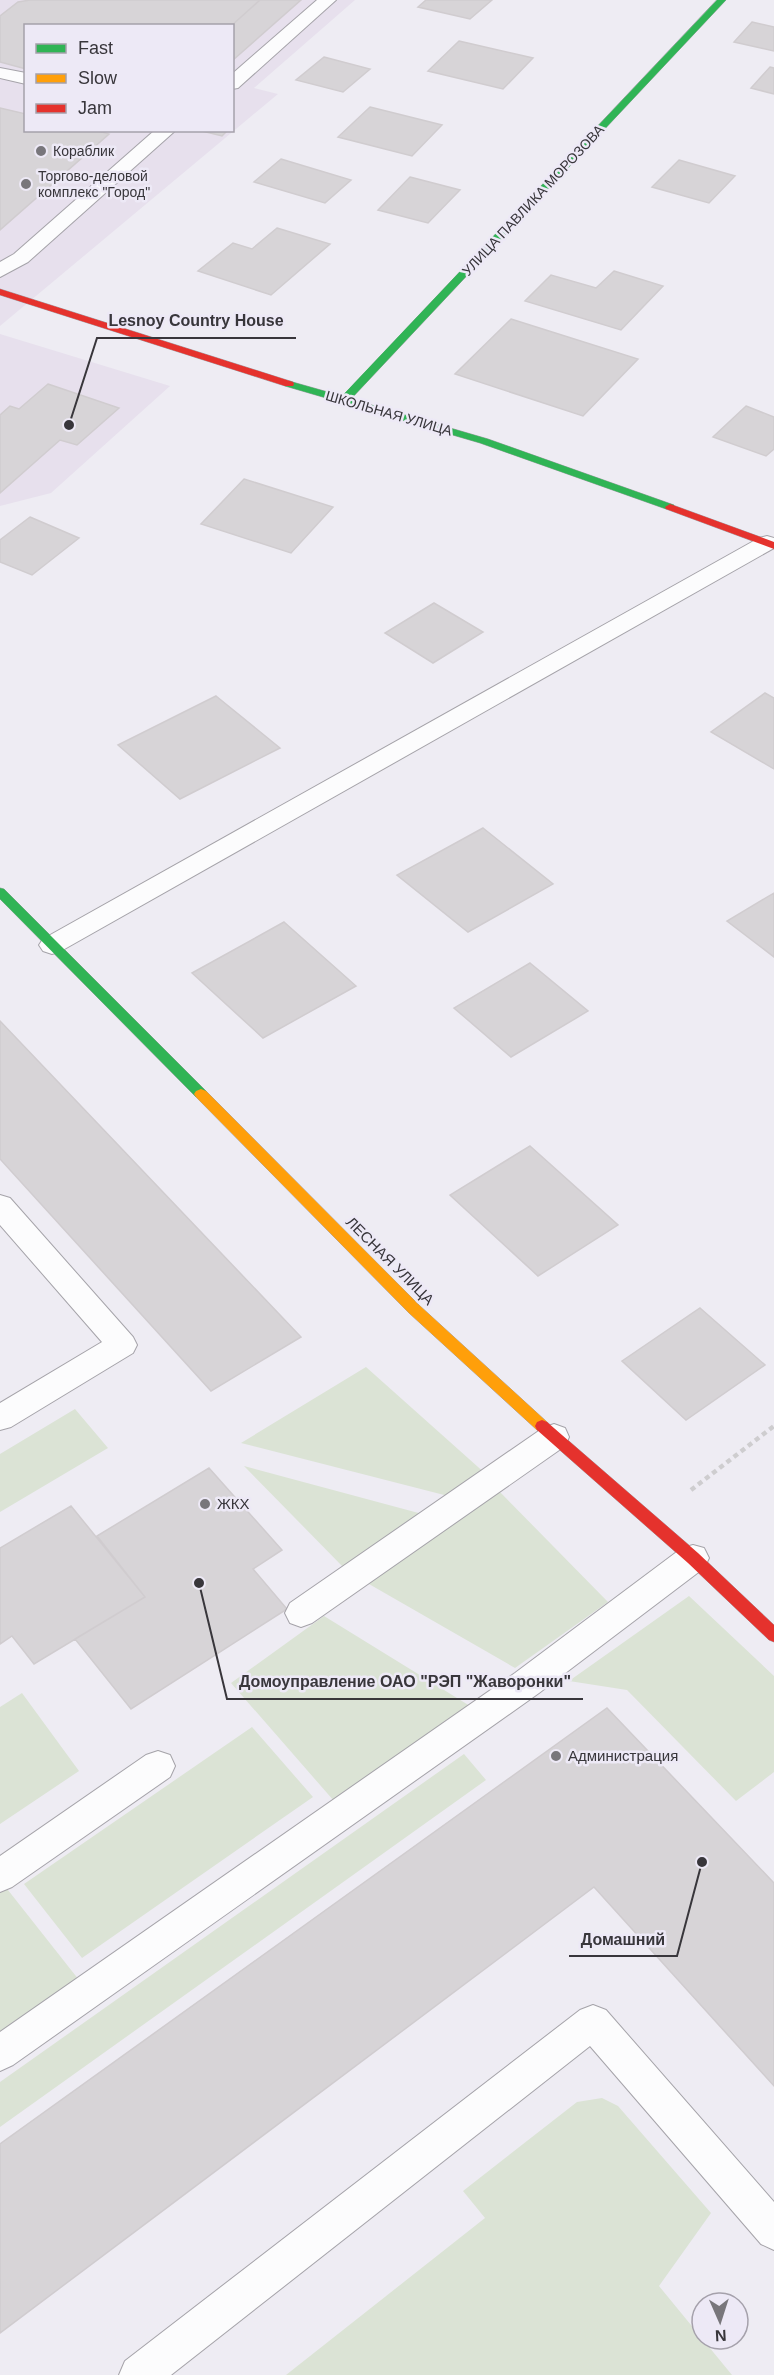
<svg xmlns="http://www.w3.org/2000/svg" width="774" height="2375" viewBox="0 0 774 2375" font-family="Helvetica,sans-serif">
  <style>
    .commercial { fill: #e7e0ed; fill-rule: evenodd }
    .green { fill: #dbe3d5 }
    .building { fill: #d7d4d7; stroke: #d0cccf; stroke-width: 1.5 }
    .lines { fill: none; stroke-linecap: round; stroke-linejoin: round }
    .lane-casing { stroke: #a5a3a9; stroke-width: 2 }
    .fast-casing { stroke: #a5a3a9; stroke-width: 1 }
    .slow-casing { stroke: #a5a3a9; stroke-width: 1 }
    .jam-casing { stroke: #a5a3a9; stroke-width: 1 }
    .path { stroke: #cecdcf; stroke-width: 4.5; stroke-dasharray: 5 4; stroke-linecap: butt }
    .lane { fill: #fcfcfd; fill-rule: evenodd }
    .fast { fill: #30b455; fill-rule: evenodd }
    .slow { fill: #ff9f0a; fill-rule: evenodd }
    .jam { fill: #e5322d; fill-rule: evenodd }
    .poi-dot { fill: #78767b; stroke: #ede9f6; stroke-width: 2 }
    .labels { text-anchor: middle; stroke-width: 5; stroke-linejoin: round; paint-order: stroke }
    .far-poi-label { font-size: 14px; fill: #38363b; stroke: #ede9f6; text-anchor: start }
    .far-street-label { font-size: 14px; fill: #38363b; stroke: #ede9f6 }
    .street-label { font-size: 15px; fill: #38363b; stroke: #ede9f6 }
    .poi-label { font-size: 15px; fill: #38363b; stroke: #ede9f6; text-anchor: start }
    .leader { fill: none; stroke: #38363b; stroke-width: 2 }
    .callout-dot { fill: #38363b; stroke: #ede9f6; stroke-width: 2 }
    .callout-label { font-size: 16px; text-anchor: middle; font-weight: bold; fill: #38363b; stroke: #ede9f6; stroke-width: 5; stroke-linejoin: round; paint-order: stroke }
  </style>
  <rect width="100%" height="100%" fill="#eeecf3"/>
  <path class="commercial" d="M0 0H355L254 88 278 94 0 326ZM26 26H232V130H26Z
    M0 334 170 386 51 493 0 506Z"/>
  <path class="green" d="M366 1367 487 1475 452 1497 241 1443Z
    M75 1409 108 1448 0 1512V1454Z
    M244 1466 426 1515 344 1568Z
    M498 1490 608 1602 515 1668 362 1580Z
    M689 1596 774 1676V1772L736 1801 627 1690 569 1681Z
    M324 1616 470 1706 334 1801 231 1683Z
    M22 1693 79 1771 0 1824V1707Z
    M252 1727 313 1797 82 1958 24 1884Z
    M464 1754 486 1780 0 2127V2082Z
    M4 1885 79 1980 0 2035V1888Z
    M602 2098 618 2106 711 2213 659 2286 732 2375H286L485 2218 463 2191 577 2102Z"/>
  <path class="building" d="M30 0H260L231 26H26V69L0 62V16L18 2Z
    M260 0H301L232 61 231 26Z
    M426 0H492L470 19 418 7Z
    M752 22 774 27V51L734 42Z
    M459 41 533 58 503 89 428 71Z
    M324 57 370 69 343 92 296 80Z
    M770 67 774 68V94L751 88Z
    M370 107 442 125 412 156 338 137Z
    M0 108 26 114V130H95L109 134 0 230Z
    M198 130H228L222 136Z
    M281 159 351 180 325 203 254 182Z
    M679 160 735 176 709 203 652 187Z
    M410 177 460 190 428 223 378 210Z
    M277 228 330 244 271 295 198 271 233 243 252 249Z
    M614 271 663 286 621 330 525 301 551 275 596 288Z
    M511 319 638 359 583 416 455 374Z
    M48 384 119 408 77 445 60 440 0 493V415L10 406 19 409Z
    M746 406 774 417V449L766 456 713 437Z
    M244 479 333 507 291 553 201 524Z
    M30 517 79 538 32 575 0 562V540Z
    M434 603 483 632 433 663 385 633Z
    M765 693 774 698V769L711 732Z
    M216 696 280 748 180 799 118 745Z
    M483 828 553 884 468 932 397 875Z
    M774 893V957L727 921Z
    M284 922 356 986 263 1038 192 973Z
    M530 963 588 1011 511 1057 454 1008Z
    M0 1021 301 1337 211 1391 0 1159Z
    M530 1146 618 1225 538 1276 450 1195Z
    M700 1308 765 1365 686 1420 622 1361Z
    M209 1468 282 1550 253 1569 287 1609 131 1709 75 1639 145 1597 97 1536Z
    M71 1506 145 1597 34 1664 12 1636 0 1644V1548Z
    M607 1708 774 1883V2086L594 1887 0 2333V2144Z"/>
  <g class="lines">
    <g class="lane-casing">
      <path id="lane" d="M317 0H336L238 88 232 89V74Z
        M0 68 26 73V84L0 78Z
        M155 130H176L28 262 0 277V262L14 254Z
        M767 536 774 538V548L61 951 52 954 43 951 39 945 43 939 759 538Z
        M0 1195 10 1198 133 1337 137 1345 133 1353 11 1427 0 1430V1403L102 1342 0 1225Z
        M554 1424 565 1428 569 1437 565 1446 312 1623 301 1627 290 1623 285 1613 290 1603 543 1428Z
        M693 1545 704 1548 709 1558 704 1568 539 1693 13 2065 0 2071V2032L515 1673 682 1548Z
        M158 1751 170 1755 175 1766 170 1777 12 1887 0 1892V1856L146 1755Z
        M593 2005 606 2010 774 2202V2250L761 2244 590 2046 171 2375H119L125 2361 580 2010Z"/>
    </g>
    <g class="fast-casing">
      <path id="fast" d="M717 0H726L351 399 488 439 674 505V509H666L480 443 285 386 284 384 289 381 342 396Z
        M0 888 4 889 206 1091 208 1094 206 1097H196L0 899Z"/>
    </g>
    <g class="slow-casing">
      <path id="slow" d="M201 1089 206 1091 419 1305 547 1422 549 1426 547 1430 542 1432 537 1430 409 1313 196 1097 194 1094 196 1091Z"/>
    </g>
    <g class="jam-casing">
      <path id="jam" d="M0 289 293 382 294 384 293 386H285L0 295Z
        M670 504 774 542V549L666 509 665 507Z
        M542 1420 547 1422 698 1553 774 1625V1642L769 1640 688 1563 537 1430 535 1426 537 1422Z"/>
    </g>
    <path class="path" d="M691 1490 774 1426"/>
    <use href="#lane" class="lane"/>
    <use href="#fast" class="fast"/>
    <use href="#slow" class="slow"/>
    <use href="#jam" class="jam"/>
  </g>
  <g class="poi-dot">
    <circle cx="41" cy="151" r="6"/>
    <circle cx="26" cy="184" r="6"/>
    <circle cx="205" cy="1504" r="6"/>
    <circle cx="556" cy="1756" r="6"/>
  </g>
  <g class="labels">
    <g class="far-poi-label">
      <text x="53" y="156">Кораблик</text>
      <text x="38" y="181">Торгово-деловой<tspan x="38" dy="16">комплекс "Город"</tspan></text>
    </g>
    <g class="far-street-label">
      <text transform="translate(533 200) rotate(-47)" y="5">УЛИЦА ПАВЛИКА МОРОЗОВА</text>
      <text transform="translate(389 413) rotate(16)" y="5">ШКОЛЬНАЯ УЛИЦА</text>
    </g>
    <g class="street-label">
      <text transform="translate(390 1261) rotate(45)" y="5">ЛЕСНАЯ УЛИЦА</text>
    </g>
    <g class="poi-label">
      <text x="217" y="1509">ЖКХ</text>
      <text x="568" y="1761">Администрация</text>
    </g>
  </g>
  <path class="leader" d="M69 425L97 338H296M199 1583L227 1699H583M702 1862L677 1956H569"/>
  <g class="callout-dot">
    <circle cx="69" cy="425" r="6"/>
    <circle cx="199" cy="1583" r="6"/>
    <circle cx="702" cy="1862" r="6"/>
  </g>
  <g class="callout-label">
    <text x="196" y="326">Lesnoy Country House</text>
    <text x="405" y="1687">Домоуправление ОАО "РЭП "Жаворонки"</text>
    <text x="623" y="1945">Домашний</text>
  </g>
  <rect x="24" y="24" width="210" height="108" fill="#ede9f6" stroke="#a5a1ab" stroke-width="1.5"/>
  <rect x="36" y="44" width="30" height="9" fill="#30b455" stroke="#a5a1ab" stroke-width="1.5"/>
  <text x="78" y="54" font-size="18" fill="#38363b">Fast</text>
  <rect x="36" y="74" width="30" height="9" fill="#ff9f0a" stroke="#a5a1ab" stroke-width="1.5"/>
  <text x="78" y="84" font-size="18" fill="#38363b">Slow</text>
  <rect x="36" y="104" width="30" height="9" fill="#e5322d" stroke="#a5a1ab" stroke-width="1.5"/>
  <text x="78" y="114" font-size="18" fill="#38363b">Jam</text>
  <g transform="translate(720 2321) rotate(177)"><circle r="28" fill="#ede9f6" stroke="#a5a1ab" stroke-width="1.5"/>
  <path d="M0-4.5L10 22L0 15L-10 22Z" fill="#78767b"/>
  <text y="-9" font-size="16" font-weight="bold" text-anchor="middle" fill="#38363b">N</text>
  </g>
</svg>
